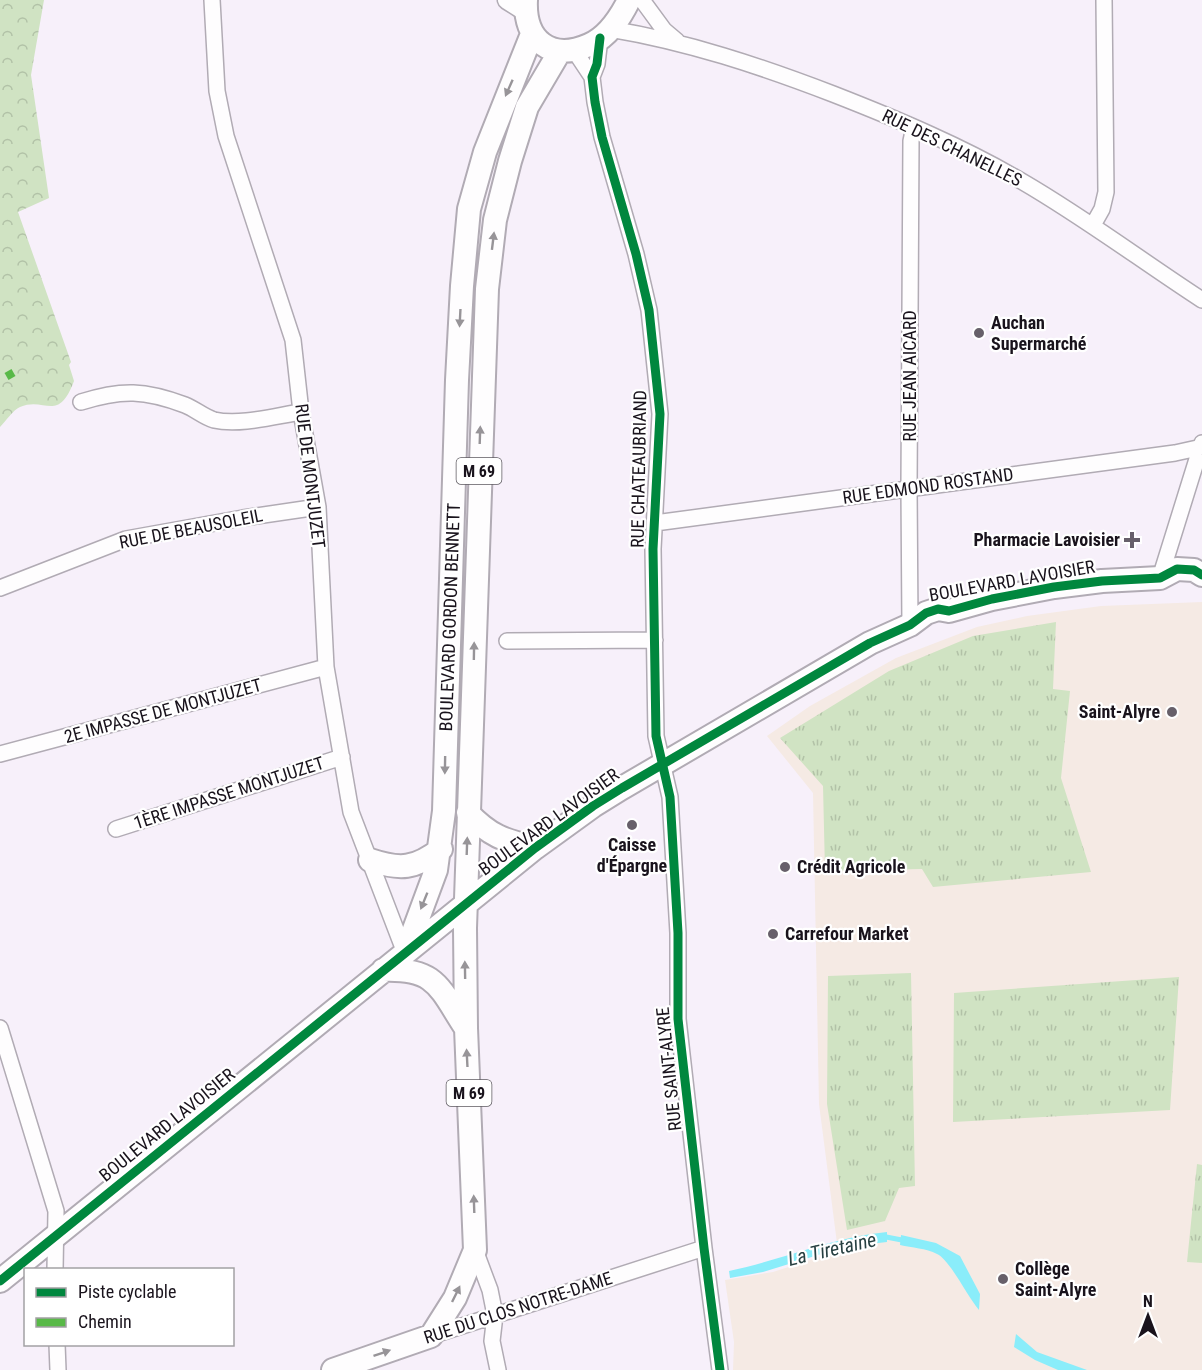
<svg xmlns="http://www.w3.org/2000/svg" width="1202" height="1370" viewBox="0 0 1202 1370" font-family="'Roboto Condensed',sans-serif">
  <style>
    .education { fill: #f5eae4 }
    .grass { fill: url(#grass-tufts) }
    .park { fill: url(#park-crowns) }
    .water { fill: #8aedfa }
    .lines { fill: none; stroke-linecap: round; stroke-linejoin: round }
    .stream { stroke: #8aedfa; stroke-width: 5 }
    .minor-casing { stroke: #b1abb4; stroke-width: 18 }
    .tertiary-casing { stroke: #b1abb4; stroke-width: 21 }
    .primary-casing { stroke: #b1abb4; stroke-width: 26 }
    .minor { stroke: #fefdfe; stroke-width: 15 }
    .tertiary { stroke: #fefdfe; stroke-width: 18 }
    .primary { stroke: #fefdfe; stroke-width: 22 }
    .quiet { stroke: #58b947; stroke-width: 8; stroke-dasharray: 15 8; stroke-linecap: butt }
    .cycleway-casing { stroke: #fff; stroke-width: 13 }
    .cycleway { stroke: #00873e; stroke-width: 9 }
    .oneway { fill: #979498 }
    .poi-dot { fill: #67606a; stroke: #fff; stroke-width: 2 }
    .labels { text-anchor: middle; stroke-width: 4.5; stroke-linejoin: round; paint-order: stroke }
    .shield { fill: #fff; stroke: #5e5a60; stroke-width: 1.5 }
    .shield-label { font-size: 16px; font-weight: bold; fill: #19131c }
    .street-label { font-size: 18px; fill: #19131c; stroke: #fff }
    .poi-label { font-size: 18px; font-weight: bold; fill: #19131c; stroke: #fff; text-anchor: start }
    .water-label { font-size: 20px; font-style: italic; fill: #263f41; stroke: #fff }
  </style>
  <defs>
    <pattern id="grass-tufts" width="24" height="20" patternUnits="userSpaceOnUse" patternTransform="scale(1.5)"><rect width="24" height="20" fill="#d0e3c3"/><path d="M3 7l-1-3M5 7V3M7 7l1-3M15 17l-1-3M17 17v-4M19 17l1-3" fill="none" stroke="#b2c2a7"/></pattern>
    <pattern id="park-crowns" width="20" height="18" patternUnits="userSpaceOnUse" patternTransform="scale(1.5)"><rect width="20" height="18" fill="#d0e3c3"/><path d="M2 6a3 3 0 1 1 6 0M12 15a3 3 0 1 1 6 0" fill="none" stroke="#b2c2a7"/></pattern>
  </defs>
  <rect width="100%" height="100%" fill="#f7f0fa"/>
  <path class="education" d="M1202 602V1370H733L734 1342 725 1280 773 1272 838 1251 819 1104 813 793 767 736 810 706 896 658 977 627 1027 616 1101 606Z"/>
  <path class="grass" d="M1056 622 1053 689 1070 691 1061 778 1091 872 933 887 922 869 825 871 823 786 780 738 889 671 973 636Z
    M911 973 915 1186 899 1188 885 1221 847 1230 827 1104 828 976Z
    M1179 977 1170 1110 953 1122 954 993Z
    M1197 1164 1202 1165V1263L1187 1262Z"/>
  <path class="park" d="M0 0H44L31 75 49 198 18 212 71 362 69 365 74 381C58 424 45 396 20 407 13 410 6 421 0 427Z"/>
  <path class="water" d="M887 1232V1242L844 1247 763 1272 730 1278 729 1271C782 1260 833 1237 887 1232Z
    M901 1235 936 1243 960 1256 980 1294 979 1310C967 1296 950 1260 937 1254 926 1248 912 1248 900 1245Z
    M1016 1334 1037 1352 1087 1370H1058L1035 1360 1014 1347Z"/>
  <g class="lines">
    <path class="stream" d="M881 1236 907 1241"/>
    <g class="minor-casing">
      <path id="minor" d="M212 0 217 91 226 136 293 340 301 412 318 507 326 667 351 812 405 953
        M642 0 664 30 677 41
        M610 29C688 42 760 66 833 94 897 119 964 147 1023 182 1085 218 1142 261 1202 300
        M600 38 597 64 592 77 595 102 602 137 636 254 649 310 660 414 653 549 656 736 670 797 678 933V1019L704 1248 720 1370
        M574 50 592 77
        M1093 225 1102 209 1106 192 1104 0
        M81 402C122 389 145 390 185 405 195 409 204 417 214 420 239 426 275 416 301 412
        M655 523 1175 453 1202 447
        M1160 578 1202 443
        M0 588 126 539 243 518 318 507
        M910 625 909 488 911 141 914 127
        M507 641 655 640
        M0 754 326 667
        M116 829 342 757
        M0 1028 56 1211 55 1270
        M475 1250 490 1290 495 1315 492 1341 498 1370
        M431 1336 704 1248
        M57 1344 58 1370"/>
    </g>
    <g class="tertiary-casing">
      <path id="tertiary" d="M507 0 526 12"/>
    </g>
    <g class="primary-casing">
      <path id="primary" d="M526 0C524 40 550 62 589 45 608 37 620 18 629 0
        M468 813C491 837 504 840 535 848
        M370 860C400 870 415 869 441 849
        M406 951 436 870 444 811 457 380 462 286 469 209 485 152 532 34
        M383 970C436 968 439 987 465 1027
        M0 1281 535 848 593 806 622 788 870 643 910 625 926 613 938 609 949 611 992 599 1054 587 1102 581 1160 578 1177 569 1194 570 1202 575
        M333 1370 431 1336 455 1298 475 1250 466 1028 465 928 487 289 495 220 510 161 527 107 560 51"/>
    </g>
    <use href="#minor" class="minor"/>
    <use href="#tertiary" class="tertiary"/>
    <use href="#primary" class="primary"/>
    <path class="quiet" d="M8 371 12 378"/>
    <g class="cycleway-casing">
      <path id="cycleway" d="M600 38 597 64 592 77 595 102 602 137 636 254 649 310 660 414 653 549 656 736 670 797 678 933V1019L704 1248 720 1370
        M0 1281 535 848 593 806 622 788 870 643 910 625 926 613 938 609 949 611 992 599 1054 587 1102 581 1160 578 1177 569 1194 570 1202 575"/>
    </g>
    <use href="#cycleway" class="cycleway"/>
  </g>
  <defs><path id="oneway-solid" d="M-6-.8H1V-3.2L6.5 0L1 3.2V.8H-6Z" transform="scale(1.5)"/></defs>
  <g class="oneway">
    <use href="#oneway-solid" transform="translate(509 88) rotate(114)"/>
    <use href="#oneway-solid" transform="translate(493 241) rotate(-83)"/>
    <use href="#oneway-solid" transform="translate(460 318) rotate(93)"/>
    <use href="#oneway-solid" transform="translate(480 435) rotate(-88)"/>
    <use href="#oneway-solid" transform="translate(474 651) rotate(-89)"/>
    <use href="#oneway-solid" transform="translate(445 765) rotate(91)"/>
    <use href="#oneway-solid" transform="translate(467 846) rotate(-88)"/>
    <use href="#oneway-solid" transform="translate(424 901) rotate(112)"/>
    <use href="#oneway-solid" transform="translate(465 970) rotate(-91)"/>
    <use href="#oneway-solid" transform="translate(467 1058) rotate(-93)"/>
    <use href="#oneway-solid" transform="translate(474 1204) rotate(-92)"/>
    <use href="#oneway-solid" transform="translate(456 1294) rotate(-64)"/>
    <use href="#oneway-solid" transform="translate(382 1353) rotate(-19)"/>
  </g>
  <g class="poi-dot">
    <circle cx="979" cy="333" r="6"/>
    <path d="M1129 531h6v6h6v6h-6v6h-6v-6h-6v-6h6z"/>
    <circle cx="1172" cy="712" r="6"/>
    <circle cx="632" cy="825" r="6"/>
    <circle cx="785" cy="867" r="6"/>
    <circle cx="773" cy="934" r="6"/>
    <circle cx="1003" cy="1279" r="6"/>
  </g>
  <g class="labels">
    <g class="shield">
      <rect x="456.5" y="458" width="45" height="26" rx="4.5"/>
      <rect x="446.5" y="1080" width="45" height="26" rx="4.5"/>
    </g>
    <g class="shield-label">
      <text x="479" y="477">M 69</text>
      <text x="469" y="1099">M 69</text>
    </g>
    <g class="street-label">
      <text transform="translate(952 148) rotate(26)" y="6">RUE DES CHANELLES</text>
      <text transform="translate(910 376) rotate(-90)" y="6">RUE JEAN AICARD</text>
      <text transform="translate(639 469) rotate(-89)" y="6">RUE CHATEAUBRIAND</text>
      <text transform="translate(310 476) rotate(83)" y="6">RUE DE MONTJUZET</text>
      <text transform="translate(928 486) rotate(-8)" y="6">RUE EDMOND ROSTAND</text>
      <text transform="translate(191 529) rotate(-11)" y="6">RUE DE BEAUSOLEIL</text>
      <text transform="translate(1012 581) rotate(-10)" y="6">BOULEVARD LAVOISIER</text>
      <text transform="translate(450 617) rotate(-88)" y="6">BOULEVARD GORDON BENNETT</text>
      <text transform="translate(163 711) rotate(-15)" y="6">2E IMPASSE DE MONTJUZET</text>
      <text transform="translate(229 793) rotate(-18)" y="6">1ÈRE IMPASSE MONTJUZET</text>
      <text transform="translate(549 822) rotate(-36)" y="6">BOULEVARD LAVOISIER</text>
      <text transform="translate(669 1069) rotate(-96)" y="6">RUE SAINT-ALYRE</text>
      <text transform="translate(167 1125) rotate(-39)" y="6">BOULEVARD LAVOISIER</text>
      <text transform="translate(518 1308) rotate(-18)" y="6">RUE DU CLOS NOTRE-DAME</text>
    </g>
    <g class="poi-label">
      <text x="991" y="329">Auchan<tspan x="991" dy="21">Supermarché</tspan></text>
      <text x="1120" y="546" text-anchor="end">Pharmacie Lavoisier</text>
      <text x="1160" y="718" text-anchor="end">Saint-Alyre</text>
      <text x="632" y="851" text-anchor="middle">Caisse<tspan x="632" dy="21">d'Épargne</tspan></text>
      <text x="797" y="873">Crédit Agricole</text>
      <text x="785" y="940">Carrefour Market</text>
      <text x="1015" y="1275">Collège<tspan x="1015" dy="21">Saint-Alyre</tspan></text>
    </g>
    <g class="water-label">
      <text transform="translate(832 1249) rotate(-13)" y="7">La Tiretaine</text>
    </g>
  </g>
  <rect x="24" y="1268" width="210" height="78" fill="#ffffff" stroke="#a3a1a4" stroke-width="1.5"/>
  <rect x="36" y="1288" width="30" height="9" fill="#00873e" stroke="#a3a1a4" stroke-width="1.5"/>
  <text x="78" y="1298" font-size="18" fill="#19131c">Piste cyclable</text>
  <rect x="36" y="1318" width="30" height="9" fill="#58b947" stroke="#a3a1a4" stroke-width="1.5"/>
  <text x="78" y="1328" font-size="18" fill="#19131c">Chemin</text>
  <g transform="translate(1148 1316)" stroke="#ffffff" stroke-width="4.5" paint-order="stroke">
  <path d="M0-4.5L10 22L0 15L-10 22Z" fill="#19131c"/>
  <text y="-9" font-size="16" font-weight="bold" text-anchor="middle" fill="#19131c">N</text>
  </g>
</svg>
